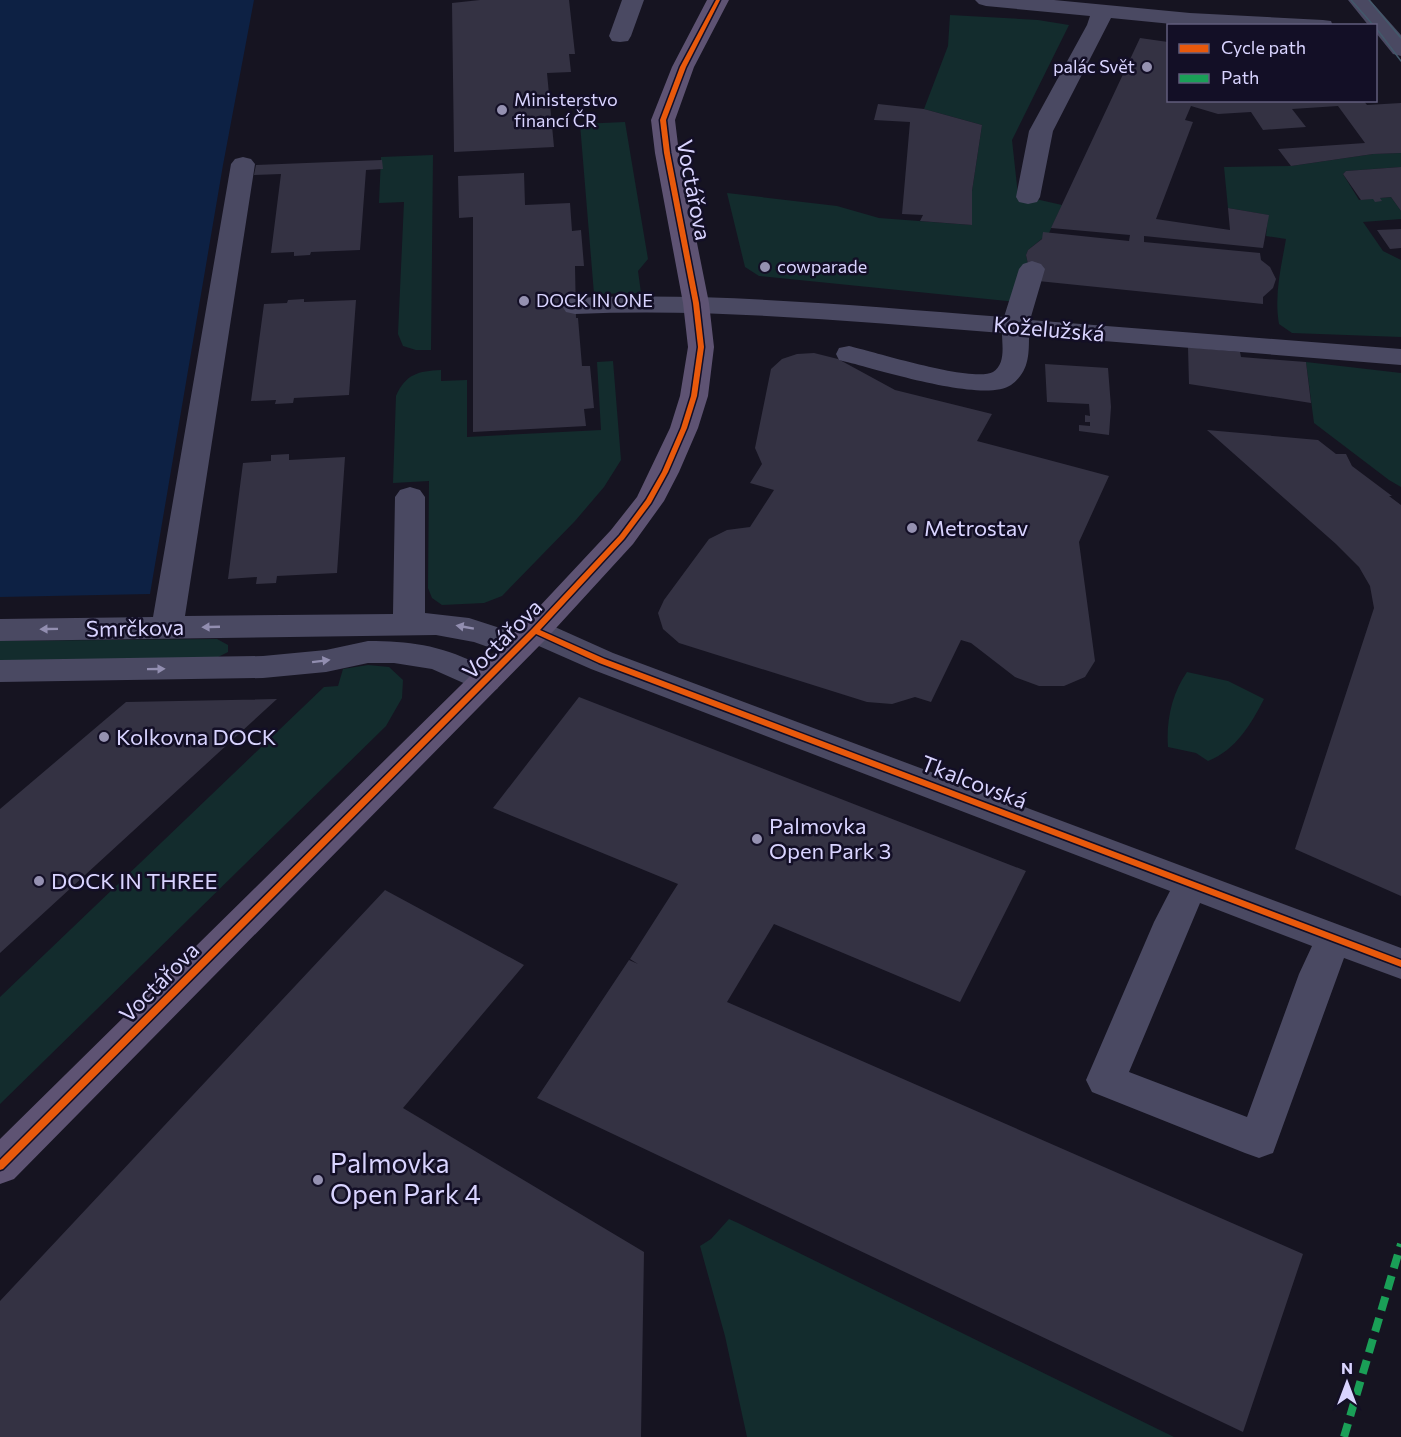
<svg xmlns="http://www.w3.org/2000/svg" width="1401" height="1437" viewBox="0 0 1401 1437" font-family="Commissioner,sans-serif">
  <style>
    .green { fill: #132c2d }
    .water { fill: #0d2144 }
    .building { fill: #343243 }
    .lines { fill: none; stroke-linecap: round; stroke-linejoin: round }
    .minor { fill: #4a4962; fill-rule: evenodd }
    .major { fill: #5e5373; fill-rule: evenodd }
    .tram { stroke: #43596b; stroke-width: 1.5 }
    .quiet { stroke: #1a9f57; stroke-width: 8; stroke-dasharray: 14 8; stroke-linecap: butt }
    .cycleway-casing { stroke: #130f26; stroke-width: 3 }
    .cycleway { fill: #e8590c; fill-rule: evenodd }
    .oneway { fill: #928eb0 }
    .poi-dot { fill: #9591b1; stroke: #130f26; stroke-width: 2 }
    .labels { text-anchor: middle; stroke-width: 5; stroke-linejoin: round; paint-order: stroke }
    .far-poi-label { font-size: 18px; fill: #d9d4ff; stroke: #130f26; text-anchor: start }
    .street-label { font-size: 22px; fill: #d9d4ff; stroke: #130f26 }
    .poi-label { font-size: 22px; fill: #d9d4ff; stroke: #130f26; text-anchor: start }
    .near-poi-label { font-size: 27px; fill: #d9d4ff; stroke: #130f26; text-anchor: start }
  </style>
  <rect width="100%" height="100%" fill="#161421"/>
  <path class="green" d="M950 15 1038 20 1069 25 1012 140 1018 195 1062 205 1049 233 1028 250 1026 255 1028 264 1017 302 759 276 745 267 727 193 837 206 879 218 972 225V191L982 125 924 109 948 46Z
    M625 122 648 259 638 271 641 293 594 294 580 124Z
    M1401 153V167L1346 171 1343 174 1359 200 1391 197 1401 211V219L1363 222 1383 251 1401 260V337L1292 333 1279 324C1274 295 1281 268 1286 239L1266 236 1268 215 1228 208 1224 167 1291 166 1373 154Z
    M433 155 431 350H416L403 346 398 334 404 202 379 203 381 157Z
    M613 361 621 460 604 487 575 521 502 596 484 603 442 605 432 598 428 588 429 481 393 483 396 396C406 374 418 371 441 370V381L467 380V437L601 430 597 362Z
    M1306 362 1401 373V487L1389 480 1314 423Z
    M217 639 228 645V652L214 659 0 662V641Z
    M368 665 389 667 403 680 402 698 386 726 0 1104V997L324 687 338 686 343 669Z
    M1187 672 1228 681 1264 699C1251 724 1236 750 1208 761L1196 753 1168 747C1166 721 1172 693 1187 672Z
    M729 1219 738 1223 1174 1437H747L725 1336 700 1246 711 1239Z"/>
  <path class="water" d="M0 0H254L223 165 150 594 0 597Z"/>
  <path class="building" d="M480 0H569L575 54H569L571 72 547 73 554 147 454 152 452 3Z
    M1140 38 1168 42V100H1363L1367 105 1401 103V153L1373 154 1291 166 1278 149 1365 143 1338 106 1292 109 1306 127 1263 130 1251 112 1218 114 1191 106 1185 120 1193 122 1156 219 1230 230 1228 208 1269 215 1263 248 1144 236V242L1260 253 1261 260 1270 267 1276 279 1273 288 1263 297V304L1038 281 1028 264 1026 255 1028 250 1042 239 1043 232 1129 241 1130 235 1051 228Z
    M878 104 924 109 982 125 972 191V225L920 221 923 215 902 214 910 122 874 120Z
    M382 160 383 169 366 170 360 250 311 252 310 255 294 256V252L271 253 281 174 254 175 256 165Z
    M1401 167V211L1391 197 1380 198 1382 201 1375 202 1373 199 1361 200 1343 174 1346 171Z
    M524 173 525 205 570 203 572 231 581 230 584 266H575L576 318H578L582 366H590L594 408 584 409 586 426 473 432V217L459 218 458 176Z
    M1401 229V248L1390 249 1377 230Z
    M304 299V302L356 300 349 395 294 398 293 403 275 404 276 400 251 401 264 304 287 303 288 300Z
    M1188 347 1240 352 1241 357 1306 362 1311 403 1189 384Z
    M814 353 838 359 895 390 992 414 977 441 1109 476 1079 542 1095 661 1085 677 1064 686H1039L1015 677 971 643 961 640 931 702 915 697 892 704 867 702 679 643 663 629 658 613 664 600 709 539 727 530 750 527 774 490 750 483 762 464 755 448 771 369 782 359 797 354Z
    M1045 364 1108 368 1111 407 1109 435 1079 431V425L1090 426V422H1085V415L1090 416 1089 404 1047 402Z
    M1207 430 1318 440 1336 454H1346L1352 466 1392 496H1389L1401 505V896L1295 849 1374 608 1370 586 1359 567 1336 544Z
    M289 454V460L345 457 337 573 277 576 276 583 256 584 257 577 228 579 243 463 271 461V455Z
    M579 697 1026 871 960 1002 774 924 727 1002 1303 1254 1243 1432 537 1098 629 960 638 964 630 959 678 884 493 808Z
    M277 699 0 953V809L126 702Z
    M385 890 524 965 403 1108 644 1252 641 1437H0V1301Z"/>
  <g class="lines">
    <path class="minor" d="M622 0H644L631 36 628 41 620 42 612 41 609 36Z
      M975 0H1054L1190 13 1323 20 1331 21 1333 26H1192L1111 18 1053 131 1040 197 1037 202 1028 204 1019 202 1016 197 1029 131 1087 25 1090 16 986 6 979 4Z
      M1348 0H1370L1401 35V56L1393 54 1376 33V26H1369Z
      M243 157 251 159 255 164 185 616 393 614 395 497 400 490 410 487 420 490 425 497V613L469 618 522 635 519 631 524 623 535 620 546 623 613 653 1401 948V979L1344 958 1273 1153 1259 1158 1245 1153 1092 1092 1086 1080 1154 922 1170 891 591 669 532 643 535 647 530 655 519 658 474 642 436 635 0 641V619L153 617 231 164 235 159ZM1200 903 1312 946 1299 974 1247 1117 1129 1072Z
      M1032 261 1041 264 1045 269 1030 320 1401 349V365L1029 335C1029 355 1029 372 1011 385 983 404 874 368 839 360L836 354 839 348 849 346C875 352 973 383 993 372 1006 364 1002 345 1002 333 860 322 718 308 575 314L566 312 562 306 566 300 575 298C719 292 861 306 1004 317L1019 269 1023 264Z
      M368 641C409 641 439 645 476 663 487 668 496 670 502 681L497 689 486 693 432 669 394 663H368L326 672 263 678 0 682V660L263 656 326 650Z"/>
    <path class="major" d="M707 0H729L694 67 675 120 679 153 709 303 714 347 708 396 698 428 679 472 664 501 633 544 546 639 14 1179 0 1184V1139L524 623 611 530 637 497 670 428 680 396 688 347 683 303 655 153 651 120 672 67Z"/>
    <path class="tram" d="M1351 0 1374 26
      M1369 0 1401 38
      M1376 28 1401 61"/>
    <path class="quiet" d="M1344 1437 1401 1244"/>
    <g class="cycleway-casing">
      <path id="cycleway" d="M716 0H720L686 67 666 120 670 153 699 303 704 347 697 396 687 428 668 472 651 503 624 539 540 630 605 659 1401 960V967L599 663 536 634 3 1169 0 1170V1160L532 629 620 535 646 500 662 472 681 428 691 396 698 347 693 303 664 153 660 120 680 67Z"/>
    </g>
    <use href="#cycleway" class="cycleway"/>
  </g>
  <defs><path id="oneway-solid" d="M-6-.8H1V-3.2L6.5 0L1 3.2V.8H-6Z" transform="scale(1.5)"/></defs>
  <g class="oneway">
    <use href="#oneway-solid" transform="translate(211 627) rotate(178)"/>
    <use href="#oneway-solid" transform="translate(465 627) rotate(-170)"/>
    <use href="#oneway-solid" transform="translate(49 629) rotate(179)"/>
    <use href="#oneway-solid" transform="translate(321 661) rotate(-7)"/>
    <use href="#oneway-solid" transform="translate(156 669) rotate(-1)"/>
  </g>
  <g class="poi-dot">
    <circle cx="1147" cy="67" r="6"/>
    <circle cx="502" cy="110" r="6"/>
    <circle cx="765" cy="267" r="6"/>
    <circle cx="524" cy="301" r="6"/>
    <circle cx="912" cy="528" r="6"/>
    <circle cx="104" cy="737" r="6"/>
    <circle cx="757" cy="839" r="6"/>
    <circle cx="39" cy="881" r="6"/>
    <circle cx="318" cy="1180" r="6"/>
  </g>
  <g class="labels">
    <g class="far-poi-label">
      <text x="1135" y="73" text-anchor="end">palác Svět</text>
      <text x="514" y="106">Ministerstvo<tspan x="514" dy="21">financí ČR</tspan></text>
      <text x="777" y="273">cowparade</text>
      <text x="536" y="307">DOCK IN ONE</text>
    </g>
    <g class="street-label">
      <text transform="translate(694 190) rotate(79)" y="8">Voctářova</text>
      <text transform="translate(1049 329) rotate(5)" y="8">Koželužská</text>
      <text transform="translate(135 628) rotate(-1)" y="8">Smrčkova</text>
      <text transform="translate(502 639) rotate(-45)" y="8">Voctářova</text>
      <text transform="translate(974 782) rotate(21)" y="8">Tkalcovská</text>
      <text transform="translate(159 982) rotate(-45)" y="8">Voctářova</text>
    </g>
    <g class="poi-label">
      <text x="924" y="536">Metrostav</text>
      <text x="116" y="745">Kolkovna DOCK</text>
      <text x="769" y="834">Palmovka<tspan x="769" dy="25">Open Park 3</tspan></text>
      <text x="51" y="889">DOCK IN THREE</text>
    </g>
    <g class="near-poi-label">
      <text x="330" y="1173">Palmovka<tspan x="330" dy="31">Open Park 4</tspan></text>
    </g>
  </g>
  <rect x="1167" y="24" width="210" height="78" fill="#130f26" stroke="#625e7d" stroke-width="1.5"/>
  <rect x="1179" y="44" width="30" height="9" fill="#e8590c" stroke="#625e7d" stroke-width="1.5"/>
  <text x="1221" y="54" font-size="18" fill="#d9d4ff">Cycle path</text>
  <rect x="1179" y="74" width="30" height="9" fill="#1a9f57" stroke="#625e7d" stroke-width="1.5"/>
  <text x="1221" y="84" font-size="18" fill="#d9d4ff">Path</text>
  <g transform="translate(1347 1383)" stroke="#130f26" stroke-width="4.5" paint-order="stroke">
  <path d="M0-4.5L10 22L0 15L-10 22Z" fill="#d9d4ff"/>
  <text y="-9" font-size="16" font-weight="bold" text-anchor="middle" fill="#d9d4ff">N</text>
  </g>
</svg>
